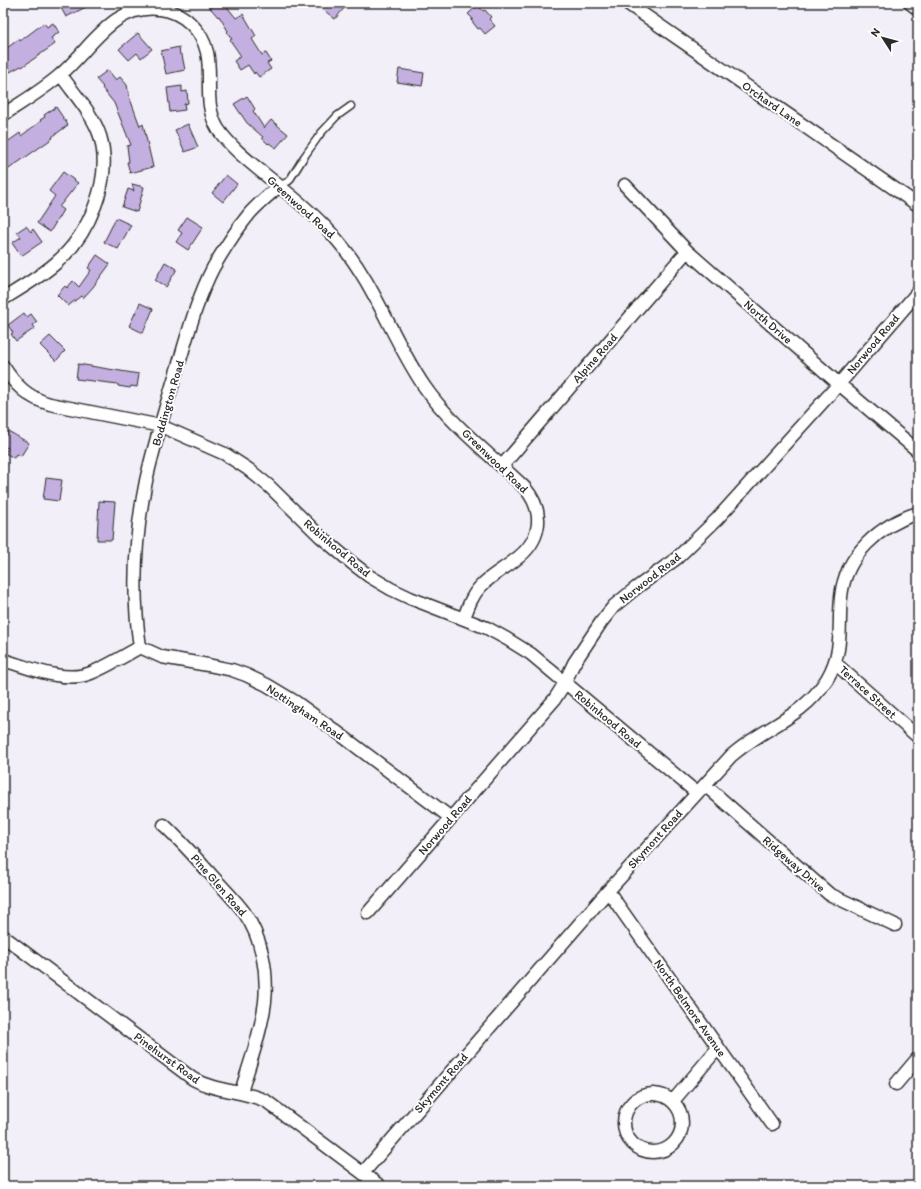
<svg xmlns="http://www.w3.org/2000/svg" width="921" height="1189" viewBox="0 0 921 1189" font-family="Itim,sans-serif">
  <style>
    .building { fill: #c4b0e0; stroke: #2b2b2b }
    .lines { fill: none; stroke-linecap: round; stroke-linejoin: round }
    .lane-casing { stroke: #2b2b2b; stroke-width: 9 }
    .street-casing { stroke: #2b2b2b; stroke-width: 15 }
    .lane { stroke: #fff; stroke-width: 6 }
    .street { stroke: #fff; stroke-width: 12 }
    .labels { text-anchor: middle; stroke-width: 4; stroke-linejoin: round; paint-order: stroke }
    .street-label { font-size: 12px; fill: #2b2b2b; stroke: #fff }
  </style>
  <rect width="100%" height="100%" fill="#f3eff9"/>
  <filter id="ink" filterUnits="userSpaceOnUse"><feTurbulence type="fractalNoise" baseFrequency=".025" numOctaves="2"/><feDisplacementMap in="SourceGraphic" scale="8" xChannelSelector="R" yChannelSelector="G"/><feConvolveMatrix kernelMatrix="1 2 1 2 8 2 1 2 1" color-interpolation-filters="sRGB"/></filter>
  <g filter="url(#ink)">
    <path class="building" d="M65 3H94L66 17 60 6Z
      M206 3H224L236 18 243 14 256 36 252 39 262 55 266 53 271 61 267 63 271 69 259 77 255 72 254 74 248 65 240 70 234 61 241 56 230 40 232 39 227 32 228 31 219 16 218 17Z
      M315 3H340L345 7 335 19Z
      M478 5 483 11 485 10 491 17 489 19 495 26 485 34 480 28 478 29 471 20 473 19 468 14Z
      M44 23 47 27 53 23 59 32 51 38 55 44 22 67 21 66 10 72 3 62V51L19 39 20 41Z
      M138 33 152 49 141 58 137 53 129 60 119 49Z
      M179 47 180 55H182L185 70 166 74 161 51Z
      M399 69 424 73 422 86 397 82Z
      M108 70 116 80 120 77 127 85 129 96 140 126 143 124 153 167 130 173 127 162H129L127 146 131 145 114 103 102 88 103 87 96 79Z
      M182 86V92L187 91 188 103 184 104 185 110 170 112 167 88Z
      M247 96 255 109 253 111 264 128 271 120 288 134 276 148 269 143 268 144 262 138 263 137 247 123 234 104Z
      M56 107 68 125 52 137 53 138 3 173V145L20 133 21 136 41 121 40 120 45 117 44 115Z
      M188 124 198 147 185 152 175 130Z
      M63 172 78 183 59 207 63 210 50 232 37 223 55 196 49 191Z
      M226 175 237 184 223 202 212 193Z
      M132 184 144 187 137 212 122 207 128 189 134 191Z
      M187 217 203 227 188 250 176 242 182 233 178 230Z
      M116 218 131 225 118 249 104 242Z
      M26 226 31 232 33 229 42 242 21 256 12 243 21 237 17 232Z
      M97 255 110 264 93 287 83 298 81 296 68 306 57 295 65 286 67 288 73 281 79 287 91 270 88 268Z
      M165 262 177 269 166 287 155 280Z
      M140 303 153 309 143 333 129 326Z
      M24 313 27 317 31 314 37 322 33 325 35 328 16 341 11 334 13 333 8 325Z
      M50 336 65 351 56 361 40 345Z
      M78 364 139 374 137 387 131 386 130 388 118 386V384L76 379Z
      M8 431 29 443 21 456 16 454 14 458 5 453 8 448 3 446V440Z
      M46 478 62 480 59 501 43 499Z
      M99 501 115 502 112 540H97Z"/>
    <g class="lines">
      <g class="lane-casing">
        <path id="lane" d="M279 186 289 181 304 157 321 133 337 116 351 106"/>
      </g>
      <g class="street-casing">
        <path id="street" d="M627 3 918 205
          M910 3 918 9
          M3 115C22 102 43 90 60 75 90 50 113 3 159 9 171 10 183 16 191 24 224 56 197 94 218 129 231 148 251 163 268 177 293 197 318 217 338 241 375 284 392 339 424 386 450 424 492 456 525 488 546 513 541 541 515 560 504 569 491 575 481 586 472 595 468 607 464 618
          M625 185 687 251 839 384 918 451
          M3 299C21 288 40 277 56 263 89 235 113 179 100 136 93 114 74 94 61 75
          M3 366C15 385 28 398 50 404L161 426 225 454 248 469 269 486 320 536 352 563 369 576 391 589 410 598 487 628 507 639 531 654 697 793
          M502 466 687 251
          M140 647C132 593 135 535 146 481 154 445 165 409 176 373 187 338 196 301 213 268 224 249 236 230 250 213 259 203 269 195 279 186
          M140 647 162 657 208 665 232 670 246 675 267 685 297 703 337 732 451 818
          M3 660C28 667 65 684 91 673 108 666 124 656 140 647
          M835 663 918 737
          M705 785 829 894 895 925
          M164 825C182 842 198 860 214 878 224 889 235 900 244 912 262 938 268 971 265 1002 261 1032 250 1063 241 1092
          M608 891 772 1124
          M368 913 554 700 563 686 574 663 602 621 614 606 636 588 677 558 717 519 839 384 918 292
          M3 936 193 1079C216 1092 242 1090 266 1101L380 1186
          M896 1084 918 1058
          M624 1123a29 29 0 1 1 58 0a29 29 0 1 1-58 0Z
          M673 1101 718 1048
          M363 1173 608 891 731 756C763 727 802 719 827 679 844 650 838 629 841 597 845 555 880 525 918 513"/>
      </g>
      <use href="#lane" class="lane"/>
      <use href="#street" class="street"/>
    </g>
  </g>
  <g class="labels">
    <g class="street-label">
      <text transform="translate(772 104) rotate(35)" y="4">Orchard Lane</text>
      <text transform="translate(301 207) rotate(42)" y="4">Greenwood Road</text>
      <text transform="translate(768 322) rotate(41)" y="4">North Drive</text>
      <text transform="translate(873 344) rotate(-50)" y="4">Norwood Road</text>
      <text transform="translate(595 358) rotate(-49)" y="4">Alpine Road</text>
      <text transform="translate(168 403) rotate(-74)" y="4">Boddington Road</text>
      <text transform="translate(495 461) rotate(44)" y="4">Greenwood Road</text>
      <text transform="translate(337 548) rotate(40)" y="4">Robinhood Road</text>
      <text transform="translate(650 578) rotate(-38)" y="4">Norwood Road</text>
      <text transform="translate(868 692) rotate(42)" y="4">Terrace Street</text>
      <text transform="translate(305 712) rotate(34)" y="4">Nottingham Road</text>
      <text transform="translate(608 719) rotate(40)" y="4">Robinhood Road</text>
      <text transform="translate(445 825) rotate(-49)" y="4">Norwood Road</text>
      <text transform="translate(655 839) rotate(-48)" y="4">Skymont Road</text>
      <text transform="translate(794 864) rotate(41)" y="4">Ridgeway Drive</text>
      <text transform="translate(219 885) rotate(49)" y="4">Pine Glen Road</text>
      <text transform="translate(690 1008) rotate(55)" y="4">North Belmore Avenue</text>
      <text transform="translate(167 1058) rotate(36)" y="4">Pinehurst Road</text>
      <text transform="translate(441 1083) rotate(-49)" y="4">Skymont Road</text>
    </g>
  </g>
  <rect width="921" height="1189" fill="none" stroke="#fff" stroke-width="16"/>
  <rect x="8" y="8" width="905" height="1173" fill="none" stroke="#2b2b2b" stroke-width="1.5" filter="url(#ink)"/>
  <g transform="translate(883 38) rotate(306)" stroke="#ffffff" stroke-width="3" paint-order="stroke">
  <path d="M0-3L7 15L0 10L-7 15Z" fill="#2b2b2b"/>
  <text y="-6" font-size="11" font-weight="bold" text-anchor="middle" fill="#2b2b2b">N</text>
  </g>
</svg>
